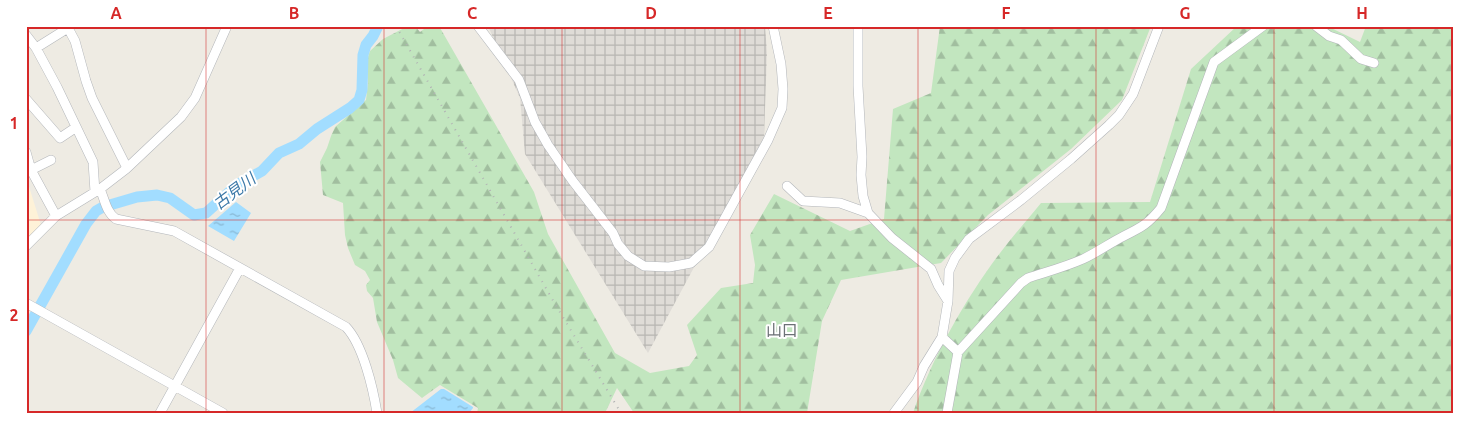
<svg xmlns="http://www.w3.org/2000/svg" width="1479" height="439" viewBox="0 0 1479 439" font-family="Ubuntu,'Noto Sans JP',sans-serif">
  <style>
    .commercial { fill: #fef2d8 }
    .industrial { fill: url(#industrial-grid) }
    .forest { fill: url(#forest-firs) }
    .water { fill: url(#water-ripples) }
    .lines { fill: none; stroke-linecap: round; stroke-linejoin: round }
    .river { stroke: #a2ddff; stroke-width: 11 }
    .minor-casing { stroke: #b3b6ba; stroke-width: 10 }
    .minor { stroke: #fff; stroke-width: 9 }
    .rail { stroke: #b2b3b4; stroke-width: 2; stroke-dasharray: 1 6; stroke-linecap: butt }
    .grid { fill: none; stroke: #d62828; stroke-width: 1; stroke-opacity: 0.55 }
    .labels { text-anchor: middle; stroke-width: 4; stroke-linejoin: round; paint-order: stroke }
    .water-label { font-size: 16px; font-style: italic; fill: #3c79a8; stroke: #fff }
    .neighbourhood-label { font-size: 16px; fill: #6c7176; stroke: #fff }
    .neatline { fill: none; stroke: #d62828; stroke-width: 2 }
    .grid-label { font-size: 16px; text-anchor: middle; font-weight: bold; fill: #d62828 }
  </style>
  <defs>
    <pattern id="industrial-grid" width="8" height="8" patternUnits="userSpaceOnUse" patternTransform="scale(1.25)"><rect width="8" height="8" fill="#dfdcd7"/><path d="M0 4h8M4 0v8" fill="none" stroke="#b8b6b2"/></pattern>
    <pattern id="forest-firs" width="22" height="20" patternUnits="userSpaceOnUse" patternTransform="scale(1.25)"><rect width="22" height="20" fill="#c2e6bf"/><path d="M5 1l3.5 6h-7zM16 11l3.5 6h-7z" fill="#a1be9f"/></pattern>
    <pattern id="water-ripples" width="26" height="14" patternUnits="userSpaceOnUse" patternTransform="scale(1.25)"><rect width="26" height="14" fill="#a2ddff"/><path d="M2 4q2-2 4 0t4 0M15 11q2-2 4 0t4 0" fill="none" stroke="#87b6d2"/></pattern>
  </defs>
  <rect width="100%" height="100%" fill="#eeebe3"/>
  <path class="commercial" d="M26 177 41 225 27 240 26 239Z"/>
  <path class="industrial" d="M488 26H765L767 52 764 137 648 353 525 154 520 98Z"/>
  <path class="forest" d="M408 26H415L420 32 428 26H439L534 192 548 234 615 353 650 373 689 366 697 355 687 325 721 288 753 283 755 265 750 235 774 194 850 231 884 219 893 109 931 93 940 26H1151L1122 100 1071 149 988 215 941 263 841 280 822 321 807 413H634L617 388 605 413H477L478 408 440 385 422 398 398 378 393 360 377 322 373 298 367 291 366 285 370 280 365 271 355 265 348 248 345 235 343 203 323 195 320 162 327 148 331 136 335 127 366 100 368 83 367 60 370 51 383 39Z
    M1237 26H1327L1360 42 1366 26H1453V413H913C933 355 969 292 1007 244 1018 230 1030 217 1041 203L1150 202 1191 69Z"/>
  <path class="water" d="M236 202 251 213 234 241 208 226Z
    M441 389H444L473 407V408L469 413H410Z"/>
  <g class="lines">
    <path class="river" d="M26 331 86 224 96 211 103 207 137 197 157 195 170 198 194 215 206 213 237 185 262 171 279 153 299 144 317 129 350 108 359 100 362 90 363 55 366 45 373 36 378 26"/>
    <g class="minor-casing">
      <path id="minor" d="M68 26V28L75 41 86 81 92 98 127 168
        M478 26 519 80 535 122 548 145 572 180 613 233 618 244 628 256 644 266 669 267 691 263 709 247 768 140 782 108 783 89 781 64 773 26
        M858 26V86L862 157 861 175 863 196 868 213 892 238 931 269 938 285 948 301
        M1316 26 1329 36 1341 40 1361 59 1374 63
        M26 35 36 48 57 87 93 162 95 192
        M36 48 68 28
        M26 99 60 138 75 128
        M26 152 31 170 56 216
        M31 170 51 160
        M787 186 803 201 840 203 868 213
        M100 189C105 200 106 212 116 219L174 231 346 327C363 345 373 388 377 413
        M26 246 56 216 100 189 126 169 181 117 195 98 227 26
        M26 303 223 413
        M942 337 958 352
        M160 413 240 268
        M894 413 917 382 924 366 942 337 948 301 949 271 955 258 969 239 1021 200 1071 159 1109 125 1119 115 1133 94 1159 26
        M947 413 958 352 1021 283 1028 278C1046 272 1065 267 1083 259 1098 252 1110 243 1124 236 1142 227 1148 224 1161 208L1214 62 1263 26"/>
    </g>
    <use href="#minor" class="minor"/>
    <path class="rail" d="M396 26 555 304 621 413"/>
  </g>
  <path class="grid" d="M206 26V413M384 26V413M562 26V413M740 26V413M918 26V413M1096 26V413M1274 26V413M26 220H1453"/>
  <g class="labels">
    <g class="water-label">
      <text transform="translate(234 191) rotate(-37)" y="6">古見川</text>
    </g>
    <g class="neighbourhood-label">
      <text x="782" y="336">山口</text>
    </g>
  </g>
  <rect width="1479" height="439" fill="none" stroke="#ffffff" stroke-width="55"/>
  <rect x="28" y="28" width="1424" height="384" class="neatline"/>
  <g class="grid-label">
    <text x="116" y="19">A</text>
    <text x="294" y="19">B</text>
    <text x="472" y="19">C</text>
    <text x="651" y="19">D</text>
    <text x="828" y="19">E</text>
    <text x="1006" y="19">F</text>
    <text x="1185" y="19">G</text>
    <text x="1362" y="19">H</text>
    <text x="14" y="129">1</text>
    <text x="14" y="321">2</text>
  </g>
</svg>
